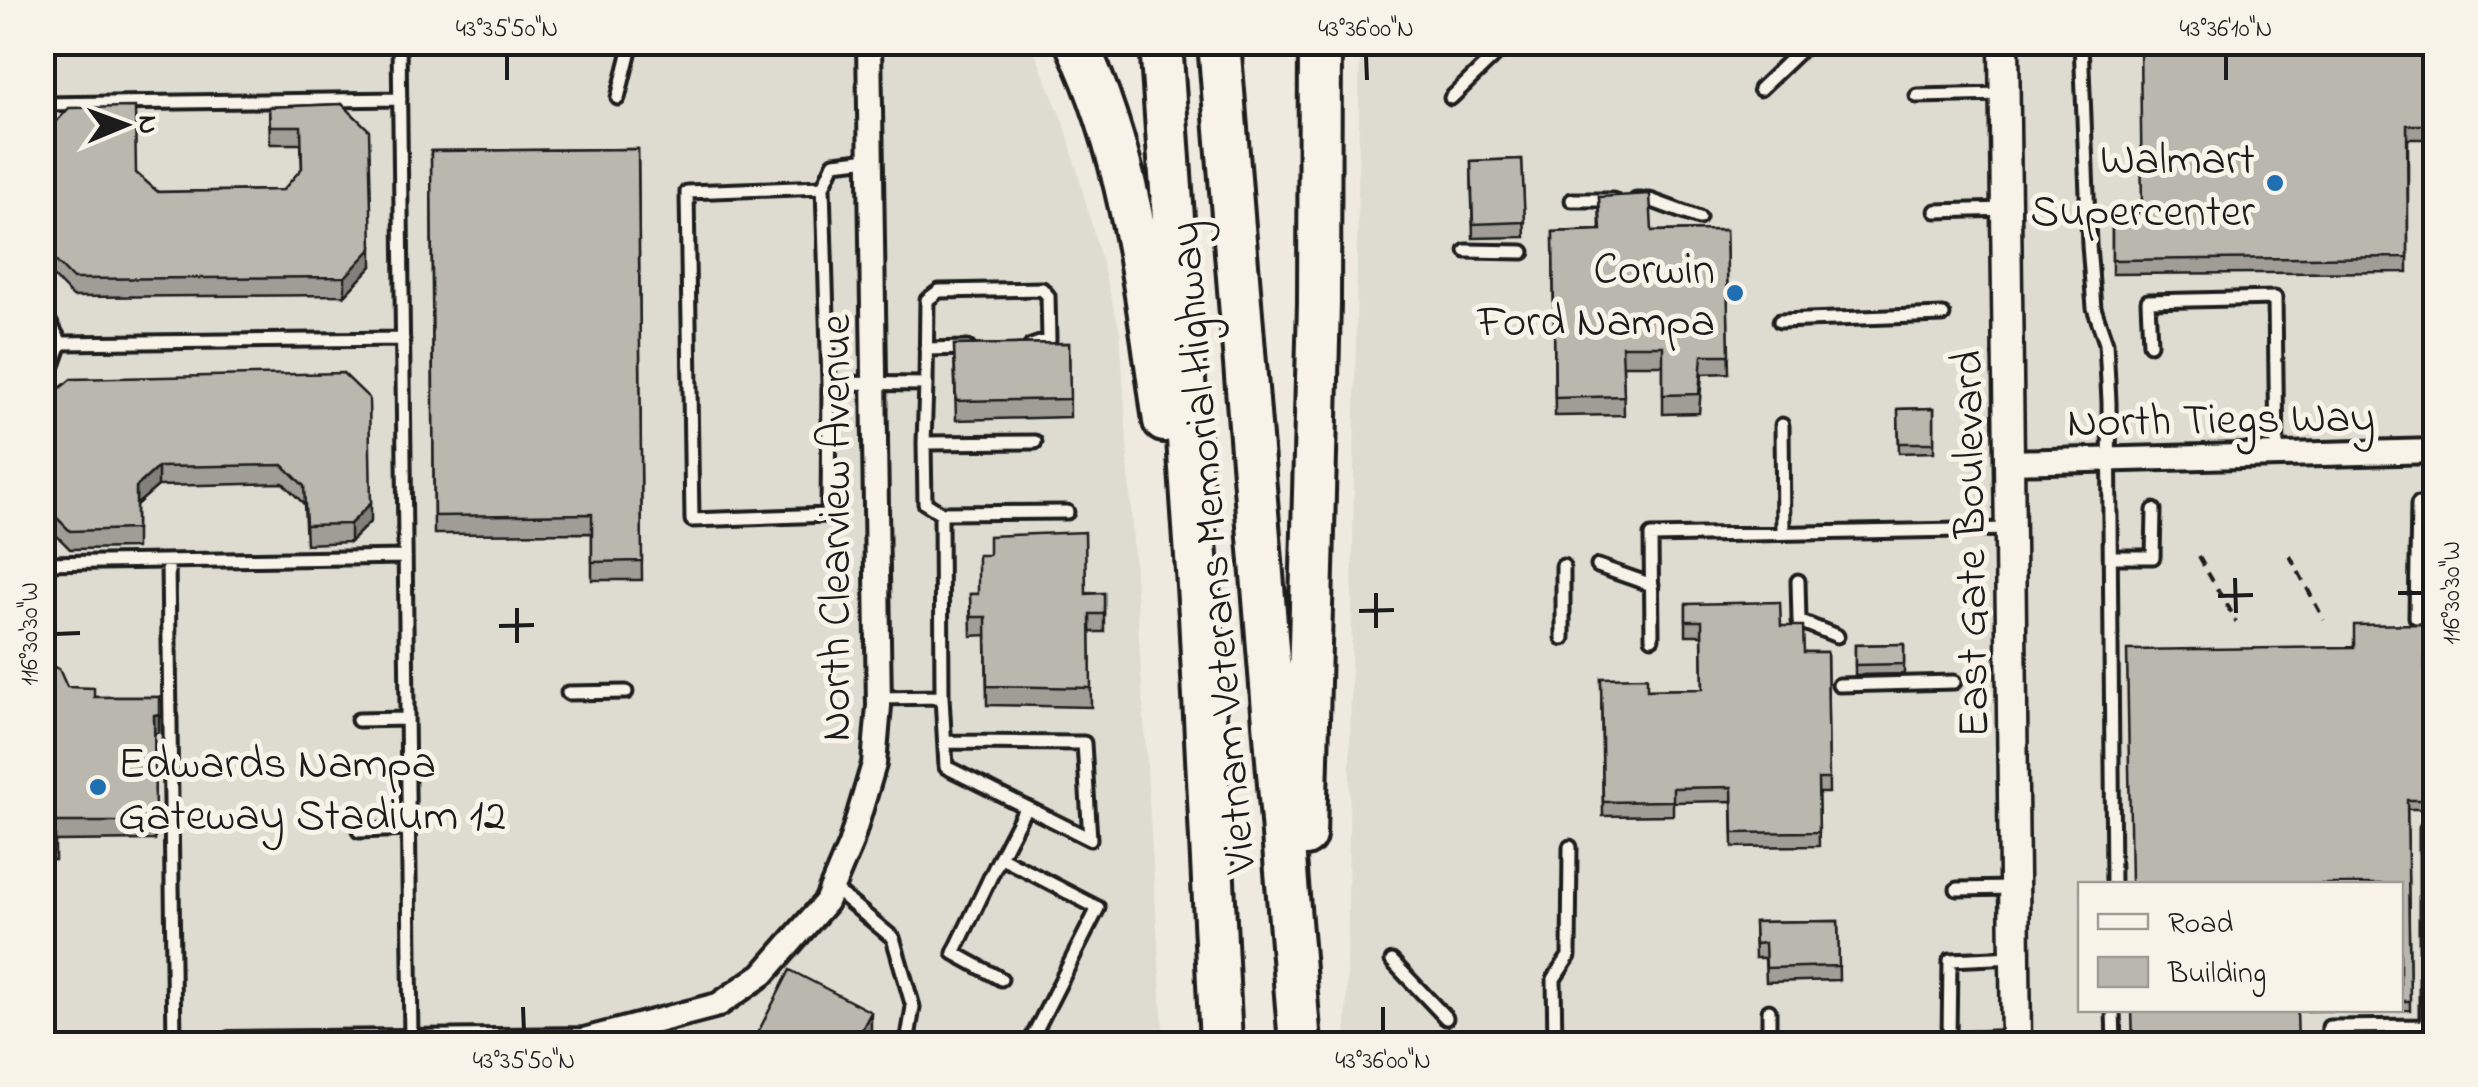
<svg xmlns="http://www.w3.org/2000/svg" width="2478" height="1087" viewBox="0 0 2478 1087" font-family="'Indie Flower',sans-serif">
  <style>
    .built { fill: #dedbd1; fill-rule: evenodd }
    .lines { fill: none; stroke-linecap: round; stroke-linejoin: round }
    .service-casing { stroke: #1c1c1c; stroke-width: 19 }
    .minor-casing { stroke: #1c1c1c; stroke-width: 30 }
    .tertiary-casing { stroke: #1c1c1c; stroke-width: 35 }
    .motorway-casing { stroke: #1c1c1c; stroke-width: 48 }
    .path { stroke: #1c1c1c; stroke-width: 4; stroke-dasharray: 10 8; stroke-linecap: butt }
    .service { stroke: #f7f3e8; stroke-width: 11 }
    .minor { stroke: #f7f3e8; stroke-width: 22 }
    .tertiary { stroke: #f7f3e8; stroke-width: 28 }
    .motorway { stroke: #f7f3e8; stroke-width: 40 }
    .wall { fill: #a09d96; stroke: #1c1c1c; stroke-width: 2.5 }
    .shaded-wall { fill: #82807a; stroke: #1c1c1c; stroke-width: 2.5 }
    .building { fill: #bab7af; stroke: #1c1c1c; stroke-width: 2.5 }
    .ticks { fill: none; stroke: #1c1c1c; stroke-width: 4 }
    .poi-dot { fill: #1f6fb2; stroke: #f7f3e8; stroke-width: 4 }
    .labels { text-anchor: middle; stroke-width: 10; stroke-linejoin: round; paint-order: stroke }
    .poi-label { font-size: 45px; fill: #1c1c1c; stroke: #f7f3e8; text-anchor: end }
    .street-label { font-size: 45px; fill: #1c1c1c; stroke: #f7f3e8 }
    .neatline { fill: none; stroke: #1c1c1c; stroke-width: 4 }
    .ticks-label { font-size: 25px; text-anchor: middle; fill: #1c1c1c }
  </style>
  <rect width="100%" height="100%" fill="#eeeae0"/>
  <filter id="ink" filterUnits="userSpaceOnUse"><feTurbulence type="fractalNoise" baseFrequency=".01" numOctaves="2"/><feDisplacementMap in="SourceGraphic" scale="20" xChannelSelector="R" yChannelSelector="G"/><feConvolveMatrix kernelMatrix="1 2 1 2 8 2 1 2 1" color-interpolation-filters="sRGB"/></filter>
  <g filter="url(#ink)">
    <path class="built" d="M42 43H1031L1067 132 1120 331 1164 1044H43Z
      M1360 43H2435V1044H1346ZM2080 884H2400V1010H2080Z"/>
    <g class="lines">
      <g class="service-casing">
        <path id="service" d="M399 42 411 1041
          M2081 42 2089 245 2094 308 2106 343 2109 402 2113 884
          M1760 89 1809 42
          M1917 96 2003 94
          M618 98 632 42
          M1451 98 1509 42
          M42 104 400 99
          M823 187 834 163 870 159
          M1572 200H1613
          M1636 200H1650L1699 218
          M1936 211 2006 209
          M1466 251 1523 252
          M42 309 61 343 54 363 42 372
          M1780 321 1943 315
          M61 343 403 339
          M2150 344 2148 301 2275 298 2277 457
          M926 349 968 348
          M829 383 823 187 687 192 692 520 828 515 829 383 926 384 924 443 1035 442
          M926 384 927 300 939 291 1042 289 1048 296 1049 340 1031 346
          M1782 425 1783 532
          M924 443 925 503 941 513
          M2418 504 2416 617 2436 616
          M2112 557H2153L2154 510
          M168 562 174 1044
          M42 563 405 557
          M1563 566V638
          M1598 566 1652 585
          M1798 581 1799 621 1837 636
          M1652 638 1651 536 2010 529
          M1839 685 1954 682
          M568 693 626 692
          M942 697 941 513 1067 512
          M879 698 942 697 946 767 1090 839 1084 743 945 742
          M358 720 407 719
          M359 831 409 829
          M1000 857 1026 807
          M832 887 893 938 913 1007 907 1044
          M1957 889 2013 888
          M2015 957 1950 960 1949 1040 2015 1037
          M1392 961 1446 1018
          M1001 979 954 953 1000 857 1098 908 1029 1044
          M2113 1010 2114 1044
          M1555 1044 1554 979 1569 956 1570 847
          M1769 1044V1011
          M2328 1044 2329 1027 2427 1026
          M2427 1044V828L2436 817"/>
      </g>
      <g class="minor-casing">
        <path id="minor" d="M2009 462 2436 451
          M230 1044 584 1040 718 1005 763 974 826 902 850 845 874 764 879 706 869 42"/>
      </g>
      <g class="tertiary-casing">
        <path id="tertiary" d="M2004 42 2016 1044"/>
      </g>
      <g class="motorway-casing">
        <path id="motorway" d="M1076 42C1132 159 1146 294 1164 421
          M1161 42 1200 615 1221 1044
          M1219 42 1300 1044
          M1305 835 1319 303 1320 42"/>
      </g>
      <path class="path" d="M2290 556 2324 620
        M2199 557 2236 622"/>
      <use href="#service" class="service"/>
      <use href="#minor" class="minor"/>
      <use href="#tertiary" class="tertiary"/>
      <use href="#motorway" class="motorway"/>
    </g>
    <path class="wall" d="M2436 42V139H2408V272L2112 274V213H2142Z
      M342 104 372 266 345 295 73 297 47 270V132L136 173 158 192 283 190 302 169 301 144H270L269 107Z
      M638 149 642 580H592V533L434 534 431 151Z
      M1522 159 1525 237 1473 238 1471 161Z
      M1599 197 1652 231 1726 230 1729 373 1702 374 1699 413 1663 414V365H1623L1624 415 1555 416 1553 232 1600 230Z
      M1069 343 1070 417 956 420 954 345Z
      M343 373 371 521 350 542 306 544 304 504 283 483 158 486 136 505V548L70 549 48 527 47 399Z
      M1934 408V452L1899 453 1898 409Z
      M1104 593V632H1090L1091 707 987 705 986 635 971 636 970 594Z
      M1686 604 1781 626 1804 652H1827L1829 793H1818L1819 846 1733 847 1732 801 1673 802V815L1603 816 1601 678 1647 690 1703 689 1702 635H1686Z
      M1904 644V674L1855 675V645Z
      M2354 647 2425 670 2432 675 2428 809H2407L2410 1010 2297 1011 2132 1010H2400V884Z
      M42 662 67 687 94 697H159V732L154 734 155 840 55 841V860H42Z
      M1838 921 1839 980 1766 982 1765 958H1755L1754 922Z"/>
    <path class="shaded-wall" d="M372 248V266L345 295V277Z
      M158 467V486L136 505V487Z
      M371 503V521L350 542V524Z
      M159 714V732L154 734V715Z
      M871 1012V1031L864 1044 859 1035Z"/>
    <path class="building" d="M2140 42H2436V125H2407L2408 257 2112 260V213H2142Z
      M342 104 369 130 372 248 345 277 73 279 47 252V132L69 108 135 107 136 173 158 192 283 190 302 168 301 126H270L269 107Z
      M638 149 642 561 592 562V514L434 516 431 151Z
      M1522 159 1525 222 1473 224 1471 161Z
      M1650 194 1652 231 1726 230 1729 355H1702L1699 394 1663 395V346H1622L1624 396 1555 398 1553 232 1601 230 1599 197Z
      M1069 343 1070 399 956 401 954 345Z
      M343 373 369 398 371 503 350 524 306 525 304 486 283 465 158 467 136 487V529L70 531 48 509 47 399 71 379Z
      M1934 408V443H1899L1898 409Z
      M1085 532 1086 594 1104 593V614H1090L1091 688 987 686 986 617H971L970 594H978V555H989V536Z
      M1780 602 1781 626H1803L1804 652H1827L1829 779H1818L1819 832 1733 833 1732 787 1673 788V801L1603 802 1601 678 1647 677V690L1703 689 1702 621H1686V604Z
      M2425 624V670L2432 675 2428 800H2407L2410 1001H2400V884H2131L2127 650 2354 647V625Z
      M1904 644V664L1855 665V645Z
      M42 662 59 669 67 687 94 688V697H159V714L154 715 155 822H55V842H42Z
      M1838 921 1839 966 1766 968 1765 943 1755 944 1754 922Z
      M790 970 871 1012 859 1035 870 1041 868 1044H752Z
      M2132 1010H2297L2298 1044H2133Z"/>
  </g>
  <path class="ticks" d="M507 55V80M1366 55 1367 80M2226 55V80M2235 578 2236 613M1376 593V628M2398 593H2423M2218 596 2253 595M517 608V643M1359 611 1394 610M499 626 534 625M55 634 80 633M523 1007 524 1032M1383 1007V1032"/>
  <g class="poi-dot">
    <circle cx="2275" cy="183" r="10"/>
    <circle cx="1735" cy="293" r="10"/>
    <circle cx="98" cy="787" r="10"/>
  </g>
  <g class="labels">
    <g class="poi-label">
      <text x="2255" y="173">Walmart<tspan x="2255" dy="52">Supercenter</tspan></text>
      <text x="1715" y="283">Corwin<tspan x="1715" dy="52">Ford Nampa</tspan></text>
      <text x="118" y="777" text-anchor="start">Edwards Nampa<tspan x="118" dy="52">Gateway Stadium 12</tspan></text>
    </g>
    <g class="street-label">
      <text transform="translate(2221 417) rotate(-1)" y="16">North Tiegs Way</text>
      <text transform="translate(833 528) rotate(-90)" y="16">North Clearview Avenue</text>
      <text transform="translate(1968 544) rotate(-91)" y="16">East Gate Boulevard</text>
      <text transform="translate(1210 548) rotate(-95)" y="16">Vietnam Veterans Memorial Highway</text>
    </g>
  </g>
  <rect width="2478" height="1087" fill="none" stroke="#f7f3e8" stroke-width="110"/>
  <rect x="2078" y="882" width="325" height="130" fill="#f7f3e8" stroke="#9f9d96" stroke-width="2.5"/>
  <rect x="2098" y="914" width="50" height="15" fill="#f7f3e8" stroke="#9f9d96" stroke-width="2.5"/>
  <text x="2168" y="932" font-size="30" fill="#1c1c1c">Road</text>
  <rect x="2098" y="957" width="50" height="30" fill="#bab7af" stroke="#9f9d96" stroke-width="2.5"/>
  <text x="2168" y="982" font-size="30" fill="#1c1c1c">Building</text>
  <g transform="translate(125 125) rotate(89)" stroke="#f7f3e8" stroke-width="8" paint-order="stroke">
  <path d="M0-8L18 38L0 25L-18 38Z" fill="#1c1c1c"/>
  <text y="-15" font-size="28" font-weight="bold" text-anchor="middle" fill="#1c1c1c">N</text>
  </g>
  <rect x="55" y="55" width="2368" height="977" class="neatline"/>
  <g class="ticks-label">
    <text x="507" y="36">43°35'50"N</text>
    <text x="1366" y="36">43°36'00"N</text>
    <text x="2226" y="36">43°36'10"N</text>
    <text transform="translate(2450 593) rotate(-90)" y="9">116°30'30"W</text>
    <text transform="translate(28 634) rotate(-90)" y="9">116°30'30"W</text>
    <text x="524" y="1068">43°35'50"N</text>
    <text x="1383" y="1068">43°36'00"N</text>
  </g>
</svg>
